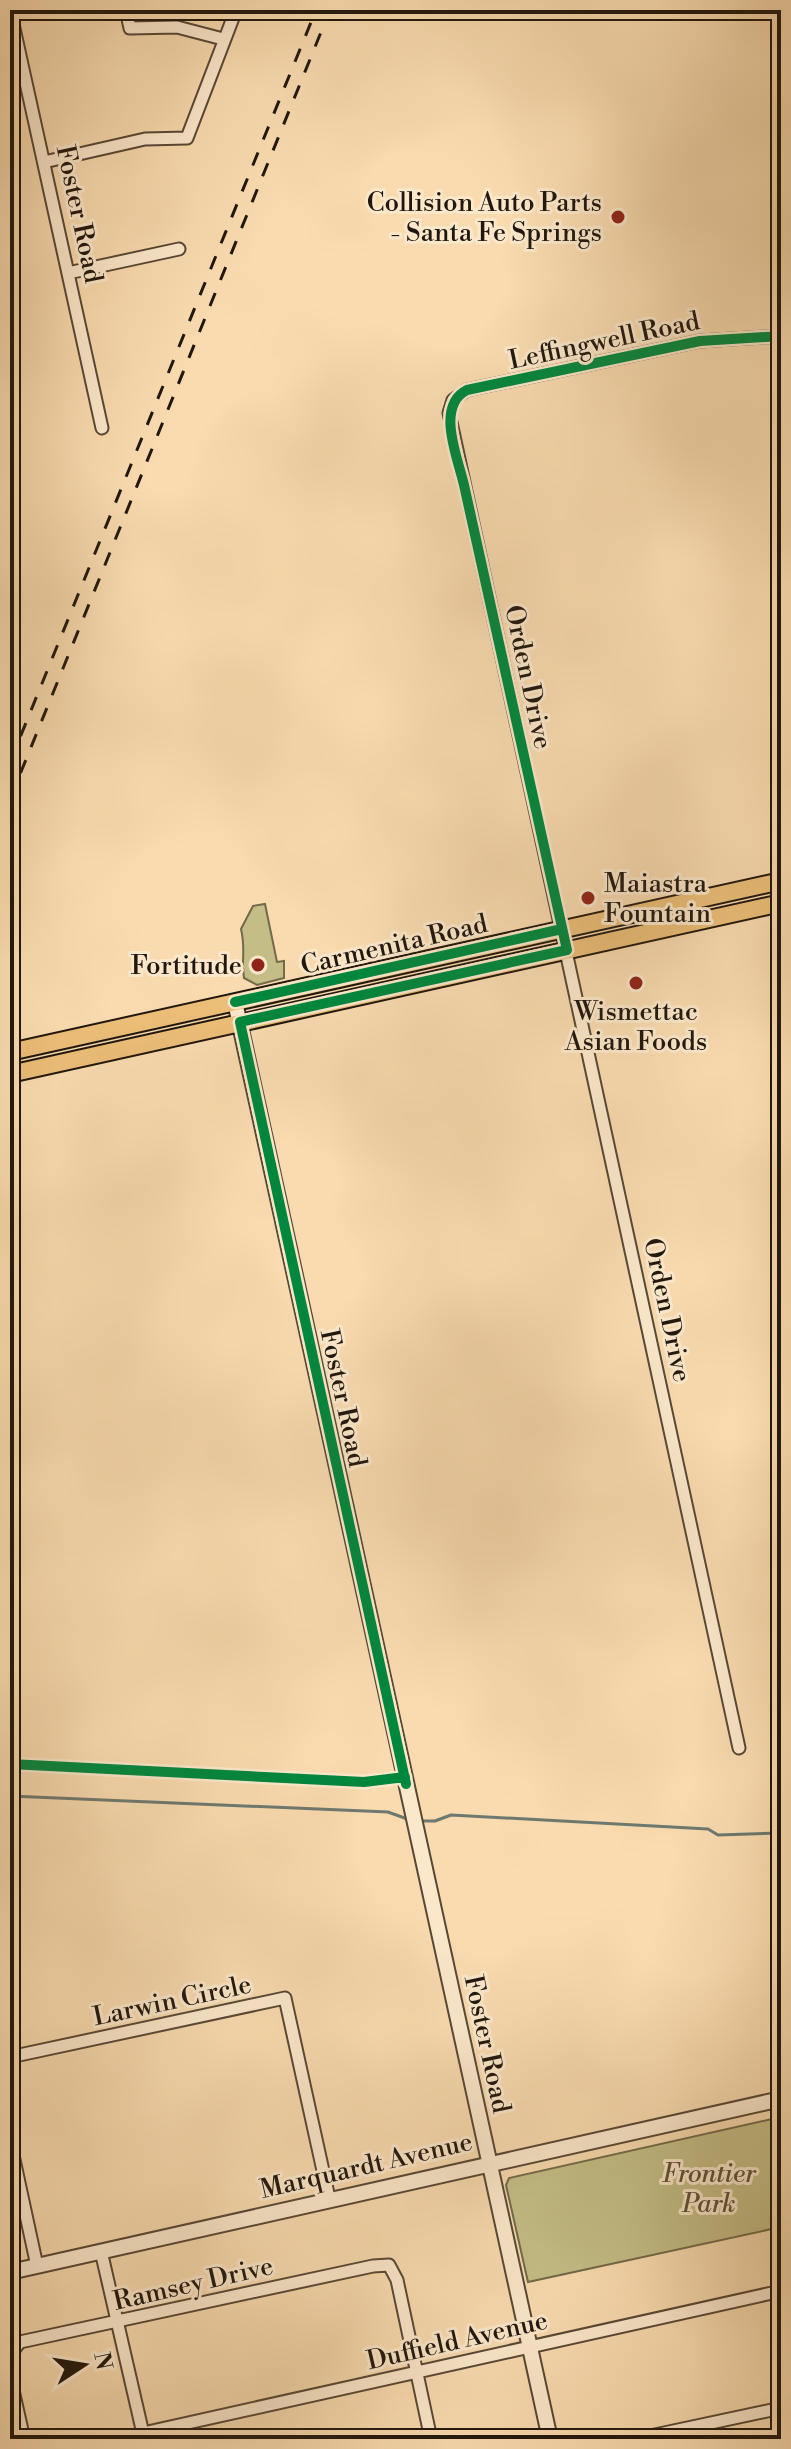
<svg xmlns="http://www.w3.org/2000/svg" width="791" height="2449" viewBox="0 0 791 2449" font-family="'Libre Bodoni',serif">
  <style>
    .green { fill: #c4be86; stroke: #726a4a; stroke-width: 2 }
    .lines { fill: none; stroke-linecap: round; stroke-linejoin: round }
    .stream { stroke: #6d7970; stroke-width: 3 }
    .minor-casing { stroke: #574836; stroke-width: 15 }
    .tertiary-casing { stroke: #574836; stroke-width: 18 }
    .primary-casing { stroke: #21170e; stroke-width: 20 }
    .minor { stroke: #fbe8cb; stroke-width: 11 }
    .tertiary { stroke: #fbe8cb; stroke-width: 14 }
    .primary { stroke: #ecbe78; stroke-width: 16 }
    .rail { stroke: #21170e; stroke-width: 3; stroke-dasharray: 14 14; stroke-linecap: butt }
    .cycleway-casing { stroke: #fbe8cb; stroke-width: 15 }
    .cycleway { stroke: #00873e; stroke-width: 10 }
    .poi-dot { fill: #8f2418; stroke: #fbe8cb; stroke-width: 3 }
    .labels { text-anchor: middle; stroke-width: 6; stroke-linejoin: round; paint-order: stroke }
    .poi-label { font-size: 26px; fill: #21170e; stroke: #fbe8cb; text-anchor: end }
    .street-label { font-size: 26px; fill: #21170e; stroke: #fbe8cb }
    .park-label { font-size: 26px; font-style: italic; fill: #5a5138; stroke: #fbe8cb }
  </style>
  <rect width="100%" height="100%" fill="#f9dbaf"/>
  <filter id="stains"><feTurbulence type="fractalNoise" baseFrequency=".0025" numOctaves="4"/><feColorMatrix values="0 0 0 0 .2 0 0 0 0 .09 0 0 0 0 .02 0 0 0 .5 -.17"/></filter>
  <radialGradient id="worn" r=".72"><stop offset=".6" stop-color="#630" stop-opacity="0"/><stop offset="1" stop-color="#630" stop-opacity=".3"/></radialGradient>
  <path class="green" d="M265 904 277 962 284 961V978L257 985 244 978C241 959 246 950 241 929L253 906Z
    M781 2117V2227L528 2282 506 2185 509 2178Z"/>
  <g class="lines">
    <path class="stream" d="M10 1796 388 1812 410 1820
      M421 1821H435L451 1815 708 1829 718 1835 781 1833"/>
    <g class="minor-casing">
      <path id="minor" d="M10 10 102 428
        M126 10 130 28 177 27 223 39
        M44 162 145 139 187 138 236 10
        M68 273 179 249
        M739 1748 449 413 453 400 467 390 700 341 781 336
        M10 2057 285 1998 329 2198
        M10 2141 37 2266
        M101 2251 144 2438
        M10 2355 20 2342 373 2266 389 2265 397 2280 431 2439
        M10 2377 24 2439
        M143 2433 781 2291
        M636 2439 781 2408"/>
    </g>
    <g class="tertiary-casing">
      <path id="tertiary" d="M235 1002 550 2439
        M10 2272 781 2099"/>
    </g>
    <g class="primary-casing">
      <path id="primary" d="M10 1052 781 881
        M10 1074 781 903"/>
    </g>
    <use href="#minor" class="minor"/>
    <use href="#tertiary" class="tertiary"/>
    <use href="#primary" class="primary"/>
    <path class="rail" d="M10 762 316 10
      M10 799 330 10"/>
    <g class="cycleway-casing">
      <path id="cycleway" d="M235 1002 562 929
        M10 1764 364 1782 405 1777
        M406 1784 240 1022 567 950 464 485C458 458 435 406 467 390L700 341 781 336"/>
    </g>
    <use href="#cycleway" class="cycleway"/>
  </g>
  <g class="poi-dot">
    <circle cx="618" cy="217" r="8"/>
    <circle cx="588" cy="898" r="8"/>
    <circle cx="258" cy="965" r="8"/>
    <circle cx="636" cy="983" r="8"/>
  </g>
  <g class="labels">
    <g class="poi-label">
      <text x="602" y="211">Collision Auto Parts<tspan x="602" dy="30">- Santa Fe Springs</tspan></text>
      <text x="604" y="892" text-anchor="start">Maiastra<tspan x="604" dy="30">Fountain</tspan></text>
      <text x="242" y="974">Fortitude</text>
      <text x="636" y="1020" text-anchor="middle">Wismettac<tspan x="636" dy="30">Asian Foods</tspan></text>
    </g>
    <g class="street-label">
      <text transform="translate(80 214) rotate(78)" y="9">Foster Road</text>
      <text transform="translate(604 340) rotate(-12)" y="9">Leffingwell Road</text>
      <text transform="translate(529 677) rotate(78)" y="9">Orden Drive</text>
      <text transform="translate(394 944) rotate(-13)" y="9">Carmenita Road</text>
      <text transform="translate(668 1310) rotate(78)" y="9">Orden Drive</text>
      <text transform="translate(344 1398) rotate(78)" y="9">Foster Road</text>
      <text transform="translate(172 2000) rotate(-12)" y="9">Larwin Circle</text>
      <text transform="translate(488 2044) rotate(78)" y="9">Foster Road</text>
      <text transform="translate(366 2165) rotate(-13)" y="9">Marquardt Avenue</text>
      <text transform="translate(193 2283) rotate(-13)" y="9">Ramsey Drive</text>
      <text transform="translate(457 2340) rotate(-13)" y="9">Duffield Avenue</text>
    </g>
    <g class="park-label">
      <text x="709" y="2182">Frontier<tspan x="709" dy="30">Park</tspan></text>
    </g>
  </g>
  <rect width="791" height="2449" fill="none" stroke="#f9dbaf" stroke-width="40"/>
  <rect x="12" y="12" width="767" height="2425" fill="none" stroke="#21170e" stroke-width="4"/>
  <rect x="20" y="20" width="751" height="2409" fill="none" stroke="#21170e" stroke-width="2"/>
  <g transform="translate(84 2365) rotate(78)" stroke="#fbe8cb" stroke-width="6" paint-order="stroke">
  <path d="M0-6L14 30L0 20L-14 30Z" fill="#21170e"/>
  <text y="-12" font-size="22" font-weight="bold" text-anchor="middle" fill="#21170e">N</text>
  </g>
  <rect width="100%" height="100%" filter="url(#stains)"/>
  <rect width="100%" height="100%" fill="url(#worn)"/>
</svg>
